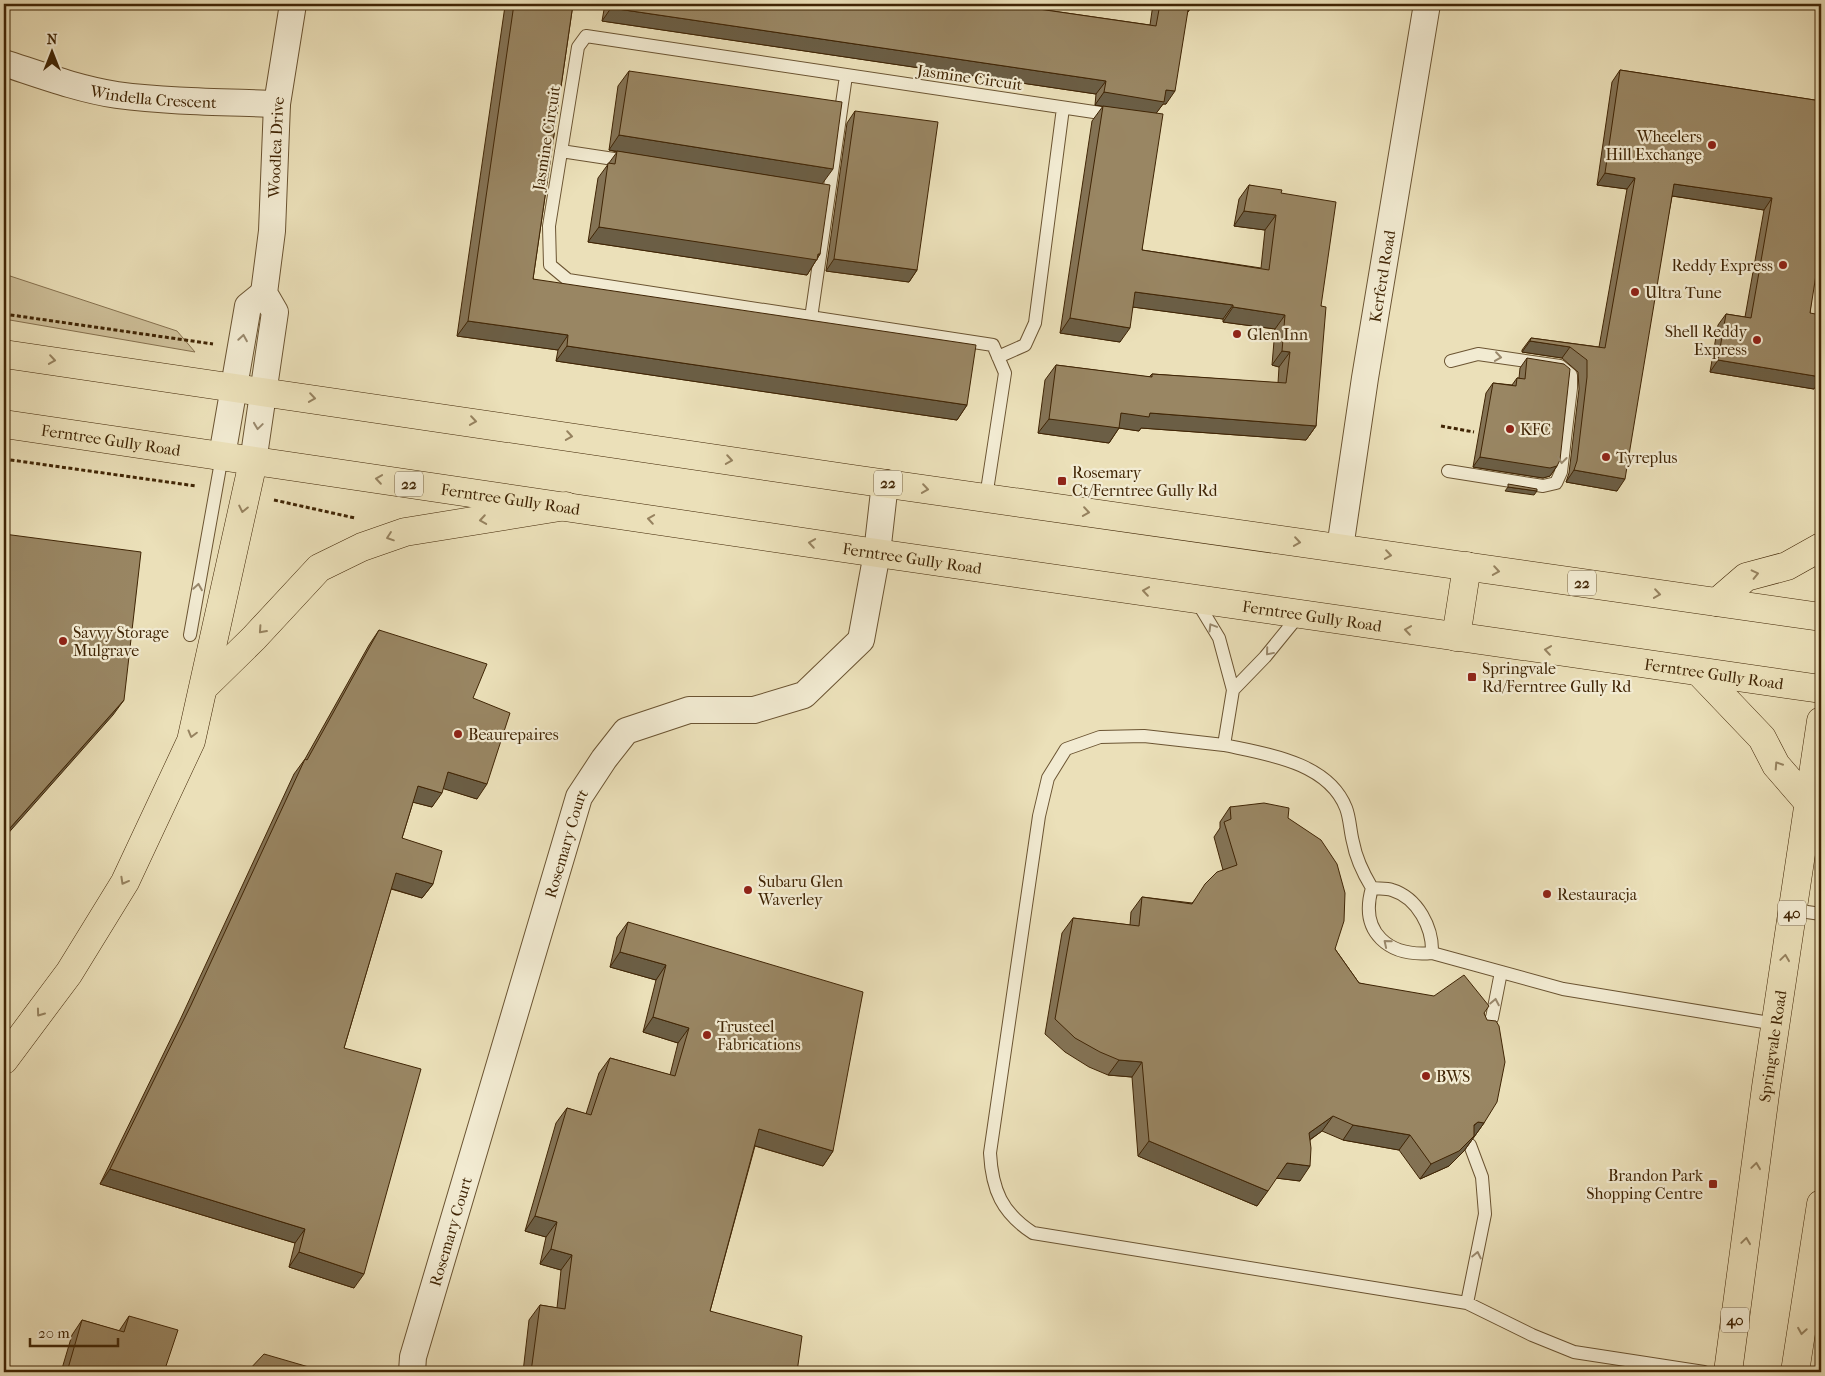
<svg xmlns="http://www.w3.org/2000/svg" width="1825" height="1376" viewBox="0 0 1825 1376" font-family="'IM FELL French Canon',serif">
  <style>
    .green { fill: #cec09a; stroke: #877250 }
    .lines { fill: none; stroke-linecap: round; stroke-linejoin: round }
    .lane-casing { stroke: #6b5432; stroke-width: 14 }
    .street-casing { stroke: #6b5432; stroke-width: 28 }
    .primary-casing { stroke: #402505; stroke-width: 29 }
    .highway-casing { stroke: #402505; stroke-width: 29 }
    .path { stroke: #402505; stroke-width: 3; stroke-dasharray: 4 2.5; stroke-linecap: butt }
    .lane { stroke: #f2ebd2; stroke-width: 12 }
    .street { stroke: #f2ebd2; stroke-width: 26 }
    .primary { stroke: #ebe0b9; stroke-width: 28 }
    .highway { stroke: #ebe0b9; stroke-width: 28 }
    .wall { fill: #847355; stroke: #402505 }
    .shaded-wall { fill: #6b5e45; stroke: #402505 }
    .building { fill: #998663; stroke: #402505 }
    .oneway { stroke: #99886c }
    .oneway2 { stroke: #96825f }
    .poi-dot { fill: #8f2418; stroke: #f2ebd2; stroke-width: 2 }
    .labels { text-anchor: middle; stroke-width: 4.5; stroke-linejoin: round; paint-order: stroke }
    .shield { fill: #f2ebd2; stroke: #756042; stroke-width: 1 }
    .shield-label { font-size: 15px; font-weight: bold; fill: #402505 }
    .street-label { font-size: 16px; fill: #402505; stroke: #f2ebd2 }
    .poi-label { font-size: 16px; fill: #402505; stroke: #f2ebd2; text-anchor: start }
  </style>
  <rect width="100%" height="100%" fill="#ebe0b9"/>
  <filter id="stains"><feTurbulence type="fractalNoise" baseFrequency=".004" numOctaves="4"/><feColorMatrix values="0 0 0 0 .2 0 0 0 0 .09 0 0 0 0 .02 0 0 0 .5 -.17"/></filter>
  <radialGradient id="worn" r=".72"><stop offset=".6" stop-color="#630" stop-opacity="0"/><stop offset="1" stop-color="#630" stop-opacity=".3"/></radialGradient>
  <path class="green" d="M4 274 177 331 195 352 4 319Z"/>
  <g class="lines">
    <g class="lane-casing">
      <path id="lane" d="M561 151 627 161
        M811 318 846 76
        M998 357 1025 345 1035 323 1063 108
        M1448 471 1543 486 1556 483 1561 472 1571 388V375L1560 366 1478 354 1451 361
        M986 497 1005 373 993 345 568 280 550 265 549 226 578 47 586 36 1114 115
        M1196 600 1219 638 1233 690 1224 745 1144 736 1100 737 1066 749 1048 778 1039 816 990 1153C992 1190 1002 1213 1033 1233L1467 1303 1532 1335 1574 1352 1704 1372
        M190 635 222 456
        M1233 690 1265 657 1300 614
        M1224 745C1266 754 1328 762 1346 808 1350 818 1350 831 1353 842 1356 859 1363 873 1372 888 1359 933 1389 957 1432 953L1563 989 1776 1024
        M1372 888C1378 889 1386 888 1392 890 1418 898 1433 928 1432 953
        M1793 910 1821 914
        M1482 1029 1492 1018 1501 972
        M1467 1303 1485 1214 1482 1177 1470 1145"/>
    </g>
    <g class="street-casing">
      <g id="street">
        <path id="s1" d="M4 63C41 75 78 89 117 95 170 102 224 102 277 104"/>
        <path d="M222 456 248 306 264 293"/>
        <path id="s2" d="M253 462 275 312 264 293 272 231 277 104 293 4"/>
        <path id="s3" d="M1340 548 1365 378 1427 4"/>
        <path id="s4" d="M412 1372 413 1357 579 797 604 759 626 731 689 710H754L804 695 861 640 877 553 885 483"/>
      </g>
    </g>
    <g class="primary-casing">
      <g id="primary">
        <path d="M4 354 853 479 1821 617"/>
        <path id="s5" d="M4 424 877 553 1821 689"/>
        <path d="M1456 637 1467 566"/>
      </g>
    </g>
    <g class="highway-casing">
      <g id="highway">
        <path d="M1717 602 1746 577 1787 566 1821 547"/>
        <path d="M1700 673 1762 738 1776 765 1808 802"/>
        <path d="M204 687 254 638 319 568 362 547 405 532 566 506"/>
        <path d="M4 1060 69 973 125 882 191 741 253 462"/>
        <path id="s6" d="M1728 1372 1766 1087 1821 721"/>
        <path d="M1795 1372 1821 1204"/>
      </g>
    </g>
    <path class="path" d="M4 314 213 344
      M1441 426 1474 432
      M4 459 196 486
      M274 500 355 518"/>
    <use href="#lane" class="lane"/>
    <use href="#street" class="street"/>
    <use href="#primary" class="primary"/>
    <use href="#highway" class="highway"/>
  </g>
  <path class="wall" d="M507 4H573L533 279 967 405 957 420 556 361 558 350 457 336 505 6Z
    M605 4H1004L1150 25 1153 4H1194L1187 13 1166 104H1163L1156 113 1142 250 1261 268 1265 230 1234 226 1239 199 1249 185 1281 193 1321 306 1316 426 1306 440 1141 428 1139 431 1119 428 1109 443 1038 433 1045 380 1056 365 1149 377 1152 374 1278 383 1279 367 1272 365 1275 329 1223 322V319L1133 307 1120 342 1060 333 1092 121 1103 106H1104L1095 105 1096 94 602 21Z
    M1620 70 1821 101 1817 243 1810 313 1814 389 1710 372 1718 325 1726 314 1745 317 1764 210 1672 196 1617 491 1566 482 1569 473 1579 389 1578 372 1562 358 1522 352V350L1531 338 1599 347 1627 189 1597 185 1612 82Z
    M629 71 822 183 820 254 807 275 588 242 598 178 617 152 609 150 618 86Z
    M855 111 917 270 909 282 826 271 847 123Z
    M1527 358 1557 466 1550 476 1543 478 1473 467 1486 393 1493 383 1512 385 1517 378H1519L1520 368Z
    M379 630 473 698 477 799 443 788 432 807 413 802 402 838 433 884 422 898 391 889 344 1048 354 1288 289 1267 295 1243 100 1184 180 1020 294 774 305 759 369 645Z
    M1230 807 1288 818 1335 949 1359 983 1484 1013V1123L1464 1151 1449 1166 1420 1179 1399 1150 1343 1140 1322 1131 1310 1140 1300 1181 1276 1178 1257 1206 1138 1156 1132 1077 1108 1075 1089 1067 1065 1052 1045 1034 1062 933 1073 918 1130 925 1131 912 1142 897 1192 903 1223 870 1214 837 1220 828V822Z
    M628 922 833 1151 823 1166 755 1146 710 1311 797 1372H523L529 1320 540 1305 557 1308 561 1270 540 1264 546 1237 525 1231 556 1123 567 1108 586 1114 599 1073 610 1058 670 1075 678 1043 643 1032 656 980 610 967 617 937Z
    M129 1316 164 1372H61L72 1335 82 1320 119 1331Z"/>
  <path class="shaded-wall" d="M1186 4H1194L1187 13Z
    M611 8 1106 81 1096 94 602 21Z
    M1166 90 1175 91 1166 104H1163L1155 115 1095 105 1104 92Z
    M619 135 833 169 822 184 609 150Z
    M1605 173 1635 178 1627 189 1597 185Z
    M1674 184 1772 198 1764 210 1666 195Z
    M1244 211 1276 215 1265 230 1234 226Z
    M599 227 818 254H820L807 275 588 242Z
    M834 259 917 270 909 282 826 271Z
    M1135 292 1233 305 1223 319 1125 306Z
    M1233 307 1285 315 1275 329 1223 322Z
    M1070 318 1130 328 1120 342 1060 333Z
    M468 321 568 335 558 350 457 336Z
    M1530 341 1570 347 1562 358 1522 352Z
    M567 346 967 405 957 420 556 361Z
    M1282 351 1290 352 1279 367 1272 365Z
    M1718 360 1821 377V378L1814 389 1710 372Z
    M1121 413H1150L1316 426 1306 440 1141 428 1139 431 1119 428 1109 443 1038 433 1049 419Z
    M1480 457 1557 466 1550 476 1543 478 1473 467Z
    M1574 470 1625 479 1617 491 1566 482Z
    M1508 487 1537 491 1534 495 1505 491Z
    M124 700 113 715 4 838 10 828Z
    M448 772 487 784 477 799 438 787Z
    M418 786 442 793 432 807 408 801Z
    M396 873 433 884 422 898 386 887Z
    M620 952 666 965 656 980 610 967Z
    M653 1017 689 1028 678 1043 643 1032Z
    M1119 1060 1142 1062 1132 1077 1108 1075Z
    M1333 1116 1322 1131 1298 1148 1309 1133Z
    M1478 1122 1484 1123 1464 1151 1449 1166 1420 1179 1431 1164Z
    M1353 1125 1410 1135 1399 1150 1343 1140Z
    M759 1129 833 1151 823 1166 749 1144Z
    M1149 1141 1268 1191 1257 1206 1138 1156Z
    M1287 1163 1310 1166 1300 1181 1276 1178Z
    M110 1169 305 1229 295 1243 100 1184Z
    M535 1216 557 1222 546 1237 525 1231Z
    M551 1249 572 1255 561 1270 540 1264Z
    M299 1252 364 1274 354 1288 289 1267Z"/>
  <path class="building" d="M514 4H573L533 279 976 345 967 405 567 346 568 335 468 321Z
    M612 4H1004L1156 26 1160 4H1189L1175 91 1166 90 1164 102 1104 92 1106 81 611 8Z
    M1620 70 1821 101V217L1817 243H1821L1810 313 1821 315V377L1718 360 1726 314 1751 318 1772 198 1674 184 1625 479 1574 470 1577 461 1587 377V360L1570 347 1530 341 1531 338 1605 348 1635 178 1605 173Z
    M629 71 842 102 833 169 619 135Z
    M1103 106 1163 114 1142 250 1269 270 1276 215 1244 211 1249 185 1282 190 1281 193 1336 202 1321 306 1326 307 1316 426 1150 413 1149 417 1121 413 1119 428 1049 419 1056 365 1152 377V374L1286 383 1290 352 1282 351 1285 315 1233 307V305L1135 292 1130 328 1070 318Z
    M855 111 938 122 917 270 834 259Z
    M617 151 830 185 820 254H818L817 260 599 227 608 163 615 164Z
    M1527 358 1564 364 1570 369 1560 460 1557 466 1550 468 1480 457 1493 383 1516 386 1517 378 1525 379Z
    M1508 484 1537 489V491L1508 487Z
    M4 534 141 552 124 700 10 828 4 838Z
    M379 630 487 664 473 698 510 713 487 784 448 772 442 793 418 786 402 838 442 851 433 884 396 873 344 1048 421 1069 364 1274 299 1252 305 1229 110 1169 191 1005 305 759 307 760Z
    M1264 803 1289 808 1288 818 1321 840 1337 864 1345 893 1344 921 1335 949 1359 983 1434 996 1464 975 1489 1006 1484 1013 1487 1020 1496 1021 1499 1026 1505 1062 1497 1102 1484 1123 1478 1122 1474 1125V1136L1459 1151 1431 1164 1410 1135 1353 1125 1333 1116 1309 1133 1311 1148 1310 1166 1287 1163 1268 1191 1149 1141 1142 1062 1119 1060 1100 1052 1075 1038 1055 1019 1073 918 1139 926 1142 897 1192 904 1205 884 1217 872 1237 865 1224 822 1231 819 1230 807Z
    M628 922 863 992 833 1151 759 1129 710 1311 802 1336 797 1372H531L540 1305 565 1309 572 1255 551 1249 557 1222 535 1216 567 1108 591 1115 610 1058 675 1076 689 1028 653 1017 666 965 620 952Z
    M129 1316 178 1330 164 1372H67L82 1320 124 1332Z
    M264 1354 326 1372H247Z"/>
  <defs><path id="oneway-chevron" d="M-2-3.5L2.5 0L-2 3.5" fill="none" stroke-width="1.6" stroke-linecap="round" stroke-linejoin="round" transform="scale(1.25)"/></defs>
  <g class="oneway">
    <use href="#oneway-chevron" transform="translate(243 338) rotate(-81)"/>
    <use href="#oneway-chevron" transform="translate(1498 357) rotate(8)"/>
    <use href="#oneway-chevron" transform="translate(258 426) rotate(98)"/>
    <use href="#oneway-chevron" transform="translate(1562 460) rotate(97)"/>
    <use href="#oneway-chevron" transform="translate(198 587) rotate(-81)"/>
    <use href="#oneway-chevron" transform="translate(1212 627) rotate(-121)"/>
    <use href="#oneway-chevron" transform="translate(1269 652) rotate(130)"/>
    <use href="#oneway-chevron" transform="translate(1387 943) rotate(-140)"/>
    <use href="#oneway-chevron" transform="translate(1495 1002) rotate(-79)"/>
    <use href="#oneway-chevron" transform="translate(1477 1255) rotate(-78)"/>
  </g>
  <g class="oneway2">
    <use href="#oneway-chevron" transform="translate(52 360) rotate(8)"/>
    <use href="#oneway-chevron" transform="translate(312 398) rotate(8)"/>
    <use href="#oneway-chevron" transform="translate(473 421) rotate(8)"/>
    <use href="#oneway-chevron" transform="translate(569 436) rotate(9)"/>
    <use href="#oneway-chevron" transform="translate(729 460) rotate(9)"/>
    <use href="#oneway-chevron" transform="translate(379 479) rotate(-172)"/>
    <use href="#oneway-chevron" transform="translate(925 489) rotate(8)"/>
    <use href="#oneway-chevron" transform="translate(243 509) rotate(102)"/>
    <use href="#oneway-chevron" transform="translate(1086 512) rotate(8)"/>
    <use href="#oneway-chevron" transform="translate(651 519) rotate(-171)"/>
    <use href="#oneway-chevron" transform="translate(483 520) rotate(171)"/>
    <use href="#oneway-chevron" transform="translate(390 537) rotate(161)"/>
    <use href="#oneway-chevron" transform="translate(1297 542) rotate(8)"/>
    <use href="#oneway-chevron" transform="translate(812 543) rotate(-171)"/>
    <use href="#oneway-chevron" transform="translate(1388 555) rotate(8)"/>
    <use href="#oneway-chevron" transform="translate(1496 571) rotate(9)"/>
    <use href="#oneway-chevron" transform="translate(1755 574) rotate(-13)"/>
    <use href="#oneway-chevron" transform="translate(1146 591) rotate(-172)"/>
    <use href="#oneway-chevron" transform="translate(1657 594) rotate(8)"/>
    <use href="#oneway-chevron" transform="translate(262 630) rotate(132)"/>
    <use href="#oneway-chevron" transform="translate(1408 630) rotate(-172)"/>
    <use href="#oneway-chevron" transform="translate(1548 650) rotate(-172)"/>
    <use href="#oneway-chevron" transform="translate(192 734) rotate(105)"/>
    <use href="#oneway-chevron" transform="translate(1778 765) rotate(-123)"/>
    <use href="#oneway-chevron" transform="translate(124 881) rotate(119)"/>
    <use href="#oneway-chevron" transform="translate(1785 958) rotate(-82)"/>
    <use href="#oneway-chevron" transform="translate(40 1013) rotate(126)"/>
    <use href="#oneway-chevron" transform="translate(1756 1166) rotate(-82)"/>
    <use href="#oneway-chevron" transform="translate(1746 1241) rotate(-82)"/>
    <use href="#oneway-chevron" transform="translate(1802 1331) rotate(99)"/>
  </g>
  <g class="poi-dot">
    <circle cx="1712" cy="145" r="5"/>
    <circle cx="1783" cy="265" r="5"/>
    <circle cx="1635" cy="292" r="5"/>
    <circle cx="1237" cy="334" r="5"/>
    <circle cx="1757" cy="340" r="5"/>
    <circle cx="1510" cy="429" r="5"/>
    <circle cx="1606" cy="457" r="5"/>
    <rect x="1057" y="476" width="10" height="10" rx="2.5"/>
    <circle cx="63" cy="641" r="5"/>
    <rect x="1467" y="672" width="10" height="10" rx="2.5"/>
    <circle cx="458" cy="734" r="5"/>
    <circle cx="748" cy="890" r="5"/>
    <circle cx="1547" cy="894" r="5"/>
    <circle cx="707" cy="1035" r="5"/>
    <circle cx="1426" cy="1076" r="5"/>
    <rect x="1708" y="1179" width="10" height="10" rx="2.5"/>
  </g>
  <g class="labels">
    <g class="shield">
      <rect x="874" y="470.5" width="28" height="25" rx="4"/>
      <rect x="395" y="471.5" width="28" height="25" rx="4"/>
      <rect x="1568" y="570.5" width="28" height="25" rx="4"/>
      <rect x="1778" y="900.5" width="28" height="25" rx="4"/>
      <rect x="1721" y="1307.5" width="28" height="25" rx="4"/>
    </g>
    <g class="shield-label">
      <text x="888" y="488">22</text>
      <text x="409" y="489">22</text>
      <text x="1582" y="588">22</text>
      <text x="1792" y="918">40</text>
      <text x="1735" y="1325">40</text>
    </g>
    <g class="street-label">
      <text transform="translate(970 77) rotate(8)" y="6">Jasmine Circuit</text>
      <text dy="6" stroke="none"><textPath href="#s1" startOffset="154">Windella Crescent</textPath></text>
      <text transform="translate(546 138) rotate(-81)" y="6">Jasmine Circuit</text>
      <text dy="6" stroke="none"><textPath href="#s2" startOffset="320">Woodlea Drive</textPath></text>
      <text dy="6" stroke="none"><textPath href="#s3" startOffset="275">Kerferd Road</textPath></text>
      <text dy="6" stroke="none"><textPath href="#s5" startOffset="108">Ferntree Gully Road</textPath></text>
      <text dy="6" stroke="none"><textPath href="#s5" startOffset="512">Ferntree Gully Road</textPath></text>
      <text dy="6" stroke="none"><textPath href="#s5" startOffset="918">Ferntree Gully Road</textPath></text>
      <text dy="6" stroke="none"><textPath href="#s5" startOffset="1322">Ferntree Gully Road</textPath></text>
      <text dy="6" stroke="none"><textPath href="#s5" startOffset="1728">Ferntree Gully Road</textPath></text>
      <text dy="6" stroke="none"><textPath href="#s4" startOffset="551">Rosemary Court</textPath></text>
      <text dy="6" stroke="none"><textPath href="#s6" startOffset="329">Springvale Road</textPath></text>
      <text dy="6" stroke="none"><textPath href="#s4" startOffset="146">Rosemary Court</textPath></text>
    </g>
    <g class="poi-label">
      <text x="1702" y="142" text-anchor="end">Wheelers<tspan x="1702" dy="18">Hill Exchange</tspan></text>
      <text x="1773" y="271" text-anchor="end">Reddy Express</text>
      <text x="1645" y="298">Ultra Tune</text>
      <text x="1747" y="337" text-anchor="end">Shell Reddy<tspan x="1747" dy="18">Express</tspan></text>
      <text x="1247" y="340">Glen Inn</text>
      <text x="1520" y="435">KFC</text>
      <text x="1616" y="463">Tyreplus</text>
      <text x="1072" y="478">Rosemary<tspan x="1072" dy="18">Ct/Ferntree Gully Rd</tspan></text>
      <text x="73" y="638">Savvy Storage<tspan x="73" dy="18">Mulgrave</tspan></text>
      <text x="1482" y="674">Springvale<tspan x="1482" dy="18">Rd/Ferntree Gully Rd</tspan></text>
      <text x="468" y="740">Beaurepaires</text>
      <text x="758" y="887">Subaru Glen<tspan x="758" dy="18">Waverley</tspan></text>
      <text x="1557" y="900">Restauracja</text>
      <text x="717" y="1032">Trusteel<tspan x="717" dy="18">Fabrications</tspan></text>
      <text x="1436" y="1082">BWS</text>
      <text x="1703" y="1181" text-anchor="end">Brandon Park<tspan x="1703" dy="18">Shopping Centre</tspan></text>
    </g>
  </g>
  <rect width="1825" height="1376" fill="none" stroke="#ebe0b9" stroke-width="20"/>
  <rect x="5" y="5" width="1815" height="1366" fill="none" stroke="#402505" stroke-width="2.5"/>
  <rect x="10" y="10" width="1805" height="1356" fill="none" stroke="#402505"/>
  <g transform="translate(52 52)" stroke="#f2ebd2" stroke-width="4" paint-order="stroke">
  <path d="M0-4L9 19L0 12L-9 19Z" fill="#402505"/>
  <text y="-8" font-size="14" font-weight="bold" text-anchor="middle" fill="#402505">N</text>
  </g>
  <path d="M30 1338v8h88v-8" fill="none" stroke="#402505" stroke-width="2.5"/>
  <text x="38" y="1338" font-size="15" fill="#402505" stroke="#f2ebd2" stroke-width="4" paint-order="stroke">20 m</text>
  <rect width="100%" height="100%" filter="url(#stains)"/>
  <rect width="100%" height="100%" fill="url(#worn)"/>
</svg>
